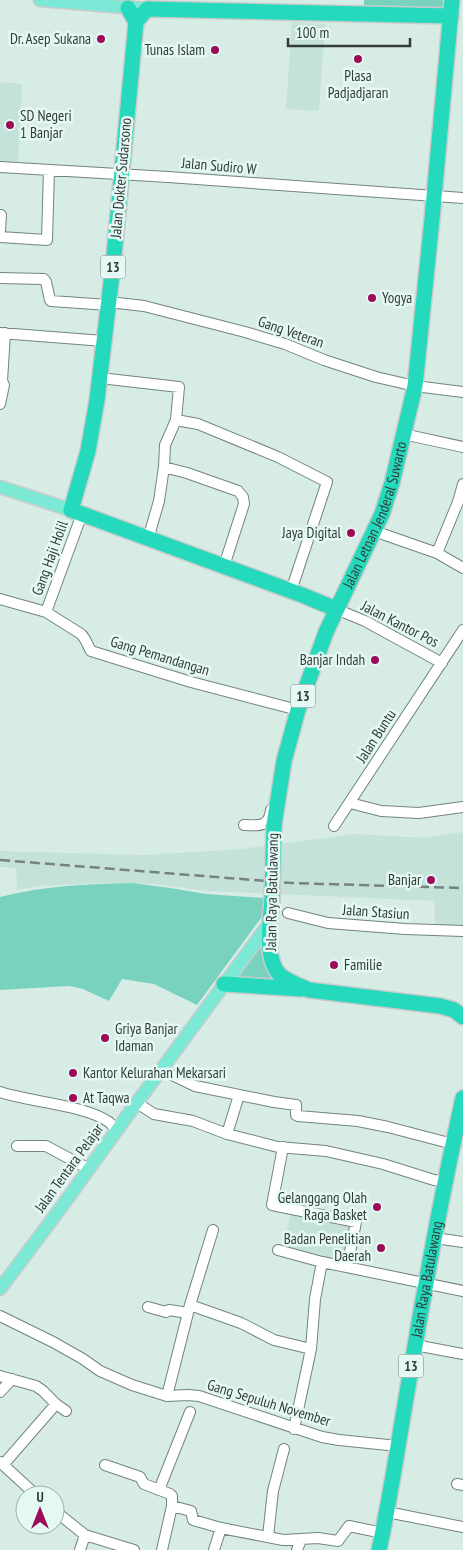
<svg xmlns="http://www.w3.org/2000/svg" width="463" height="1550" viewBox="0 0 463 1550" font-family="'PT Sans Narrow',sans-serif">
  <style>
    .built { fill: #c5e2da }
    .green { fill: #79d2be }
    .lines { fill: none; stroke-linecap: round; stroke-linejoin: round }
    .minor-casing { stroke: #72847f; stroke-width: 12 }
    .major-casing { stroke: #cacccc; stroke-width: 15 }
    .highway-casing { stroke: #cacccc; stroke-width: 18 }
    .minor { stroke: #fff; stroke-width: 10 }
    .major { stroke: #7ce9d7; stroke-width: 12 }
    .highway { stroke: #25dabc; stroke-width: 15 }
    .rail { stroke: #75827f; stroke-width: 2.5; stroke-dasharray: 10 5; stroke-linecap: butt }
    .highway-bridge-casing { stroke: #cacccc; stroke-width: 18; stroke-linecap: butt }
    .highway-bridge { stroke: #25dabc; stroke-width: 15 }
    .poi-dot { fill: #9d0b58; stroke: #e5f9f4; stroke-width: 2 }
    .labels { text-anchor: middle; stroke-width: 5; stroke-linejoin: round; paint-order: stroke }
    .shield { fill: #e5f9f4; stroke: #697572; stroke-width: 1 }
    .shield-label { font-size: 14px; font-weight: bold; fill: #343c3a }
    .poi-label { font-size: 15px; fill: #343c3a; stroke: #e5f9f4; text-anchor: end }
    .street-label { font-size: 15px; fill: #343c3a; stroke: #e5f9f4 }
  </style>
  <rect width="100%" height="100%" fill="#d8ece6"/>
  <path class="built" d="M292 22 325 24 319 111 286 109Z
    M0 82 22 84 18 166 0 165Z
    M463 832V932H435V901L208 891 153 884 101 883 38 886 17 890 16 868 0 867V851L144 855 241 849 355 834 426 838Z
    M291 1210 354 1223 345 1266 283 1251Z"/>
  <path class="green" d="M364 0H449V11L364 9Z
    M132 883 170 888 206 894 265 898 261 918 197 1005 154 984 122 979 109 1001 83 989 69 986 0 990V897C43 886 87 884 132 883Z
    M260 947 279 983 237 980Z"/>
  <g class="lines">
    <g class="minor-casing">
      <path id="minor" d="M0 167 168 177 463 198
        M0 231 1 215
        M0 237 47 240 49 170
        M0 278 44 279 46 282 50 300 51 301 109 305
        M109 302 144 306 245 332 285 344 324 360 376 377 415 386 463 392
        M0 333 104 341
        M100 378 179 387 176 420 165 445 164 467
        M0 404 4 385 2 381 5 333
        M176 420 198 424 278 457 327 482 291 591
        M403 434 463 447
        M374 531 437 553 463 568
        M148 539 159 501 164 467 187 473 238 491 243 497 244 504 224 566
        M437 553 458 502 463 484
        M0 599 46 612 81 634C87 640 87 645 91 651L191 682 298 710
        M336 609 365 621 442 663
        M46 612 82 514
        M350 803 381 811 419 813 463 807
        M244 825C259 826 269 827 271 810
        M334 826 463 630
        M288 913 328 923 405 929 463 931
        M162 1070 195 1086 274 1102 296 1105V1115L298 1116 358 1121 388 1127 453 1144
        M0 1092C30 1102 85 1105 109 1122 112 1125 115 1128 117 1131
        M239 1095 227 1134 278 1147 326 1151 383 1164 434 1180 445 1181
        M137 1103 154 1114 193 1121 227 1134
        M17 1146H46L89 1169
        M283 1147 272 1205 356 1222 347 1267
        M435 1238 463 1242
        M278 1250 322 1262 463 1291
        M190 1305 241 1323 274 1340 311 1349 315 1299 322 1262
        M148 1307 166 1312 169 1310 188 1313
        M0 1316 53 1342 83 1359 100 1371 132 1385 167 1396 188 1395 199 1396 322 1437 339 1440 398 1446
        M415 1345 463 1354
        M0 1376 36 1386 43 1391 56 1404 66 1411
        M0 1392 12 1379
        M167 1396 190 1305 213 1230
        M294 1429 311 1349
        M0 1462 36 1495
        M3 1465 56 1404
        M105 1465 140 1477 144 1484 170 1494 172 1496V1506L191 1511 193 1520 221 1528 283 1540 318 1538 338 1541 349 1526 383 1533
        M457 1484 463 1485
        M159 1490 190 1412
        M55 1511 85 1535 134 1550
        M387 1512 463 1527
        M268 1536 273 1491 284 1449
        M80 1550 85 1535
        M162 1550 172 1506
        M214 1550 221 1528
        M297 1550 301 1540"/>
    </g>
    <g class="major-casing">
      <path id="major" d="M40 0 147 9
        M0 487 71 510
        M0 1289 60 1209 127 1116 271 921"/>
    </g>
    <g class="highway-casing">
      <g id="highway">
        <path d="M128 8 136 22"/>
        <path d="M136 22 113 266 97 400 88 451 71 510 302 595 336 609"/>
        <path d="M136 22 147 9 451 16"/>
        <path id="s1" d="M274 825 284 761 298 710 326 632 382 514 392 483 415 386 432 219 452 0"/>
        <path d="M272 900C270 921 264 961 281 976 289 982 300 986 309 990L440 1006 454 1010 463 1017"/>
        <path d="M224 984 301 989"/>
        <path id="s2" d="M379 1550C392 1490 400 1430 411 1370 426 1279 443 1188 463 1098"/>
      </g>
    </g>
    <use href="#minor" class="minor"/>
    <use href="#major" class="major"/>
    <use href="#highway" class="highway"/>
    <path class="rail" d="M0 860 292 883 463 888"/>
    <g class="highway-bridge-casing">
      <path id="highway-bridge" d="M272 900 274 825"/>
    </g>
    <use href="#highway-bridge" class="highway-bridge"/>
  </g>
  <g class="poi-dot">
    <circle cx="101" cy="39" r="5"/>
    <circle cx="215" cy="50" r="5"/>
    <circle cx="358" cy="59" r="5"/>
    <circle cx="10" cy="125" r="5"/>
    <circle cx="372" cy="298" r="5"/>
    <circle cx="351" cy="533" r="5"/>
    <circle cx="375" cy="660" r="5"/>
    <circle cx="431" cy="880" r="5"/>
    <circle cx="334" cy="965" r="5"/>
    <circle cx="105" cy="1038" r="5"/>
    <circle cx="73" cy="1073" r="5"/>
    <circle cx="73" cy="1098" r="5"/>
    <circle cx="377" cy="1207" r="5"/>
    <circle cx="381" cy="1248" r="5"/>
  </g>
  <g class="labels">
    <g class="shield">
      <rect x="100.5" y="255.5" width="25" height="23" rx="4"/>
      <rect x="290.5" y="684.5" width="25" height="23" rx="4"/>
      <rect x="398.5" y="1354.5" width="25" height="23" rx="4"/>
    </g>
    <g class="shield-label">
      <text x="113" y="272">13</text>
      <text x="303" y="701">13</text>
      <text x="411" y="1371">13</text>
    </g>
    <g class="poi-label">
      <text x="91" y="44">Dr. Asep Sukana</text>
      <text x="205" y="55">Tunas Islam</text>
      <text x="358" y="81" text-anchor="middle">Plasa<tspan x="358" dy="17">Padjadjaran</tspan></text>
      <text x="20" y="121" text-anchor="start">SD Negeri<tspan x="20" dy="17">1 Banjar</tspan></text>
      <text x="382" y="303" text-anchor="start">Yogya</text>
      <text x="341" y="538">Jaya Digital</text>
      <text x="365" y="665">Banjar Indah</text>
      <text x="421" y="885">Banjar</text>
      <text x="344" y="970" text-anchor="start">Familie</text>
      <text x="115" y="1034" text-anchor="start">Griya Banjar<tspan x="115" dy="17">Idaman</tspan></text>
      <text x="83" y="1078" text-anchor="start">Kantor Kelurahan Mekarsari</text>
      <text x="83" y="1103" text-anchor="start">At Taqwa</text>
      <text x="367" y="1203">Gelanggang Olah<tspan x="367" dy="17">Raga Basket</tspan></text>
      <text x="371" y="1244">Badan Penelitian<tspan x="371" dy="17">Daerah</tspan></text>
    </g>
    <g class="street-label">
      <text transform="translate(219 166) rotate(5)" y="5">Jalan Sudiro W</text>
      <text transform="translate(121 178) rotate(-85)" y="5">Jalan Dokter Sudarsono</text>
      <text transform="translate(291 332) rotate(19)" y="5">Gang Veteran</text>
      <text dy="5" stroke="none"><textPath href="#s1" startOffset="328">Jalan Letnan Jenderal Suwarto</textPath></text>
      <text transform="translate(50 558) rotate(-70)" y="5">Gang Haji Holil</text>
      <text transform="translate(400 624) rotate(27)" y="5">Jalan Kantor Pos</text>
      <text transform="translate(160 656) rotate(17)" y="5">Gang Pemandangan</text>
      <text transform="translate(376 736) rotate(-57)" y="5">Jalan Buntu</text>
      <text transform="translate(272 892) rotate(-89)" y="5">Jalan Raya Batulawang</text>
      <text transform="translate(376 912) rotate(4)" y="5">Jalan Stasiun</text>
      <text transform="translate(69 1168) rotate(-54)" y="5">Jalan Tentara Pelajar</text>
      <text dy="5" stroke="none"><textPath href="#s2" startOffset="275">Jalan Raya Batulawang</textPath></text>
      <text transform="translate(269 1403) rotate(17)" y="5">Gang Sepuluh November</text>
    </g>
  </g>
  <g transform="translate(40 1510)"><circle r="24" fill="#e5f9f4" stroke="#9eadaa"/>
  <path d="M0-4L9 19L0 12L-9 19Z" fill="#9d0b58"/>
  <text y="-8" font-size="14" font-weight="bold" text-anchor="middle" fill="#343c3a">U</text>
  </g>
  <path d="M288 38v8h122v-8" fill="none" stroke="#343c3a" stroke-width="2.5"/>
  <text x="296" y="38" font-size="15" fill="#343c3a" stroke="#e5f9f4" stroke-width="4" paint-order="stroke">100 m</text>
</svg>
